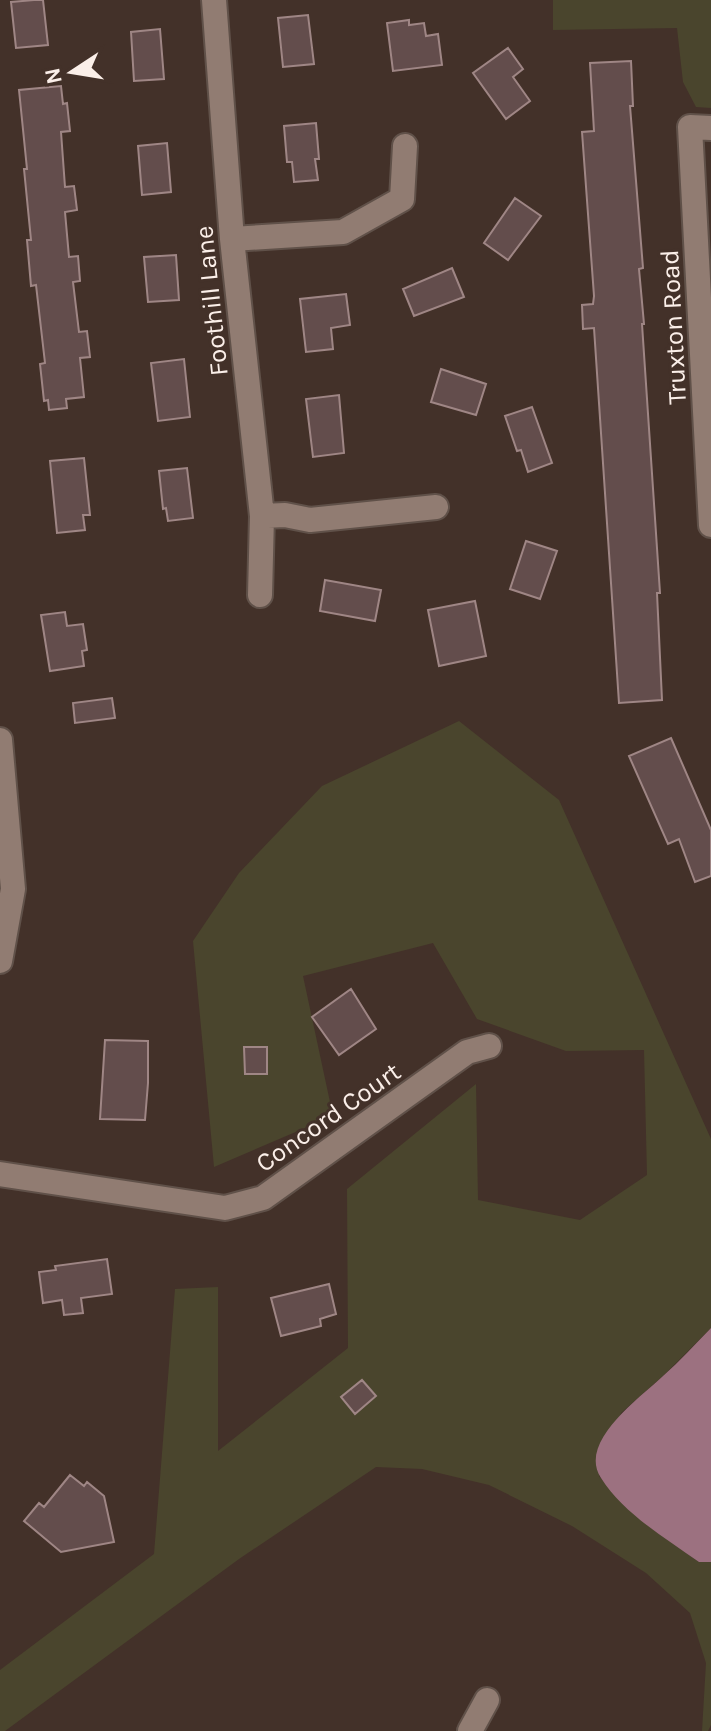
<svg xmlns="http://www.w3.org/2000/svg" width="711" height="1731" viewBox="0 0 711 1731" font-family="Karla,sans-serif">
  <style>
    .green { fill: #4a452d }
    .water { fill: #9c7180 }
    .building { fill: #634d4c; stroke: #9f8685; stroke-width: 2 }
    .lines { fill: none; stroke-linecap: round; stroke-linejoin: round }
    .minor-casing { stroke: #605149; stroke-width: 28 }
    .minor { stroke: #917c72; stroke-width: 24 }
    .labels { text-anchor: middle; stroke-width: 6; stroke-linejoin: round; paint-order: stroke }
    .street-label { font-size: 26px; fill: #fbefe9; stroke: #433129 }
  </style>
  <rect width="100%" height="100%" fill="#433129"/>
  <path class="green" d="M553 0H711V108L696 107 683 82 677 28 553 30Z
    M459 721 559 800 711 1139V1328L663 1376 621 1413 599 1476 626 1507 655 1531 699 1562H711V1725L708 1731H702L706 1663 690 1613 646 1573 572 1526 489 1485 422 1469 376 1467 239 1559 5 1731H0V1670L154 1554 175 1289 218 1287V1451L348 1348 347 1189 476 1084 478 1200 580 1220 647 1175 644 1050 566 1051 477 1019 433 943 303 976 333 1116 214 1167 193 941 239 873 322 786Z"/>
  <path class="water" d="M711 1328V1562H699C665 1538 623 1513 601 1478 577 1442 641 1397 663 1376 680 1361 695 1344 711 1328Z"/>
  <path class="building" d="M34 0H43L48 45 16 48 11 2Z
    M308 15 314 64 283 67 278 18Z
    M409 20V25L424 23 426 36 438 34 442 65 393 71 387 23Z
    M160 29 164 79 134 81 131 32Z
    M508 48 523 69 513 77 530 101 506 119 473 73Z
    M631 61 633 106H630L643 268 639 269 644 324H642L660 593H657L662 700 619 703 594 328 583 329 582 305 593 304 594 296 582 132 594 131 590 63Z
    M61 86 63 104 67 103 70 131 61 132 65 187 74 186 77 210 65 212 69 257 78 256 80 281 73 282 79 332 87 331 90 357 80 358 84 397 66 399 67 408 49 410 48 400 44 401 40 364 45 363 36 285 31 286 27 240H31L24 169H27L19 90Z
    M316 123 319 159H315L318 180 294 182 292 162H287L284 126Z
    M167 143 171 192 142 195 138 146Z
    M515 198 541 216 508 260 484 243Z
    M176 255 179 300 148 302 144 257Z
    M452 268 464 297 414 316 403 289Z
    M346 294 350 325 331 328 333 349 306 352 300 299Z
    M184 359 190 417 158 421 151 363Z
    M441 369 486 384 476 415 431 402Z
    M339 395 344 453 313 457 306 399Z
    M532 407 552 463 528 472 521 450 517 451 505 416Z
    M84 458 90 515H83L85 530 57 533 50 461Z
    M187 468 193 518 168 521 166 508 163 509 159 471Z
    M526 541 557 551 540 599 510 589Z
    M325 580 381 590 375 621 320 611Z
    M475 601 486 656 439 666 428 610Z
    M65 612 67 626 83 624 87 650 82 651 84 666 50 671 41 615Z
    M112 698 115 718 75 723 73 703Z
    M671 738 711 830V876L695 882 679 839 668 844 629 756Z
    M351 989 376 1029 339 1055 312 1017Z
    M105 1040 148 1041V1083L145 1120 100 1119Z
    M244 1047H267V1074H245Z
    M107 1259 112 1294 81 1298 83 1313 64 1315 62 1300 43 1303 39 1272 56 1270 55 1266Z
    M329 1284 336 1314 320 1319 321 1326 281 1336 271 1298Z
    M362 1380 376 1396 355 1414 341 1397Z
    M70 1475 84 1486 87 1482 104 1496 114 1542 61 1552 24 1521 39 1503 44 1507Z"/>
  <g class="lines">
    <g class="minor-casing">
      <path id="minor" d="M214 0 232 239 262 516 260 595
        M711 128 690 127 711 525
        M232 239 343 232 402 199 405 146
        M262 516 285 515 310 520 436 507
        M0 740 13 889 0 961
        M0 1174 225 1208 263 1198 467 1052 489 1046
        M470 1731 487 1700"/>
    </g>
    <use href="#minor" class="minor"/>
  </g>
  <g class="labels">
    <g class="street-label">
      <text transform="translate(211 301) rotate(-96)" y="9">Foothill Lane</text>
      <text transform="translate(673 327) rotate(-93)" y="9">Truxton Road</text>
      <text transform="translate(328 1117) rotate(-35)" y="9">Concord Court</text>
    </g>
  </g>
  <g transform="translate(72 72) rotate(258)" stroke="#433129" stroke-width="6" paint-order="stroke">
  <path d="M0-6L14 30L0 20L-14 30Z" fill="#fbefe9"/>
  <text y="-12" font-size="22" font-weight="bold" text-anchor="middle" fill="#fbefe9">N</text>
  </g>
</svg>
